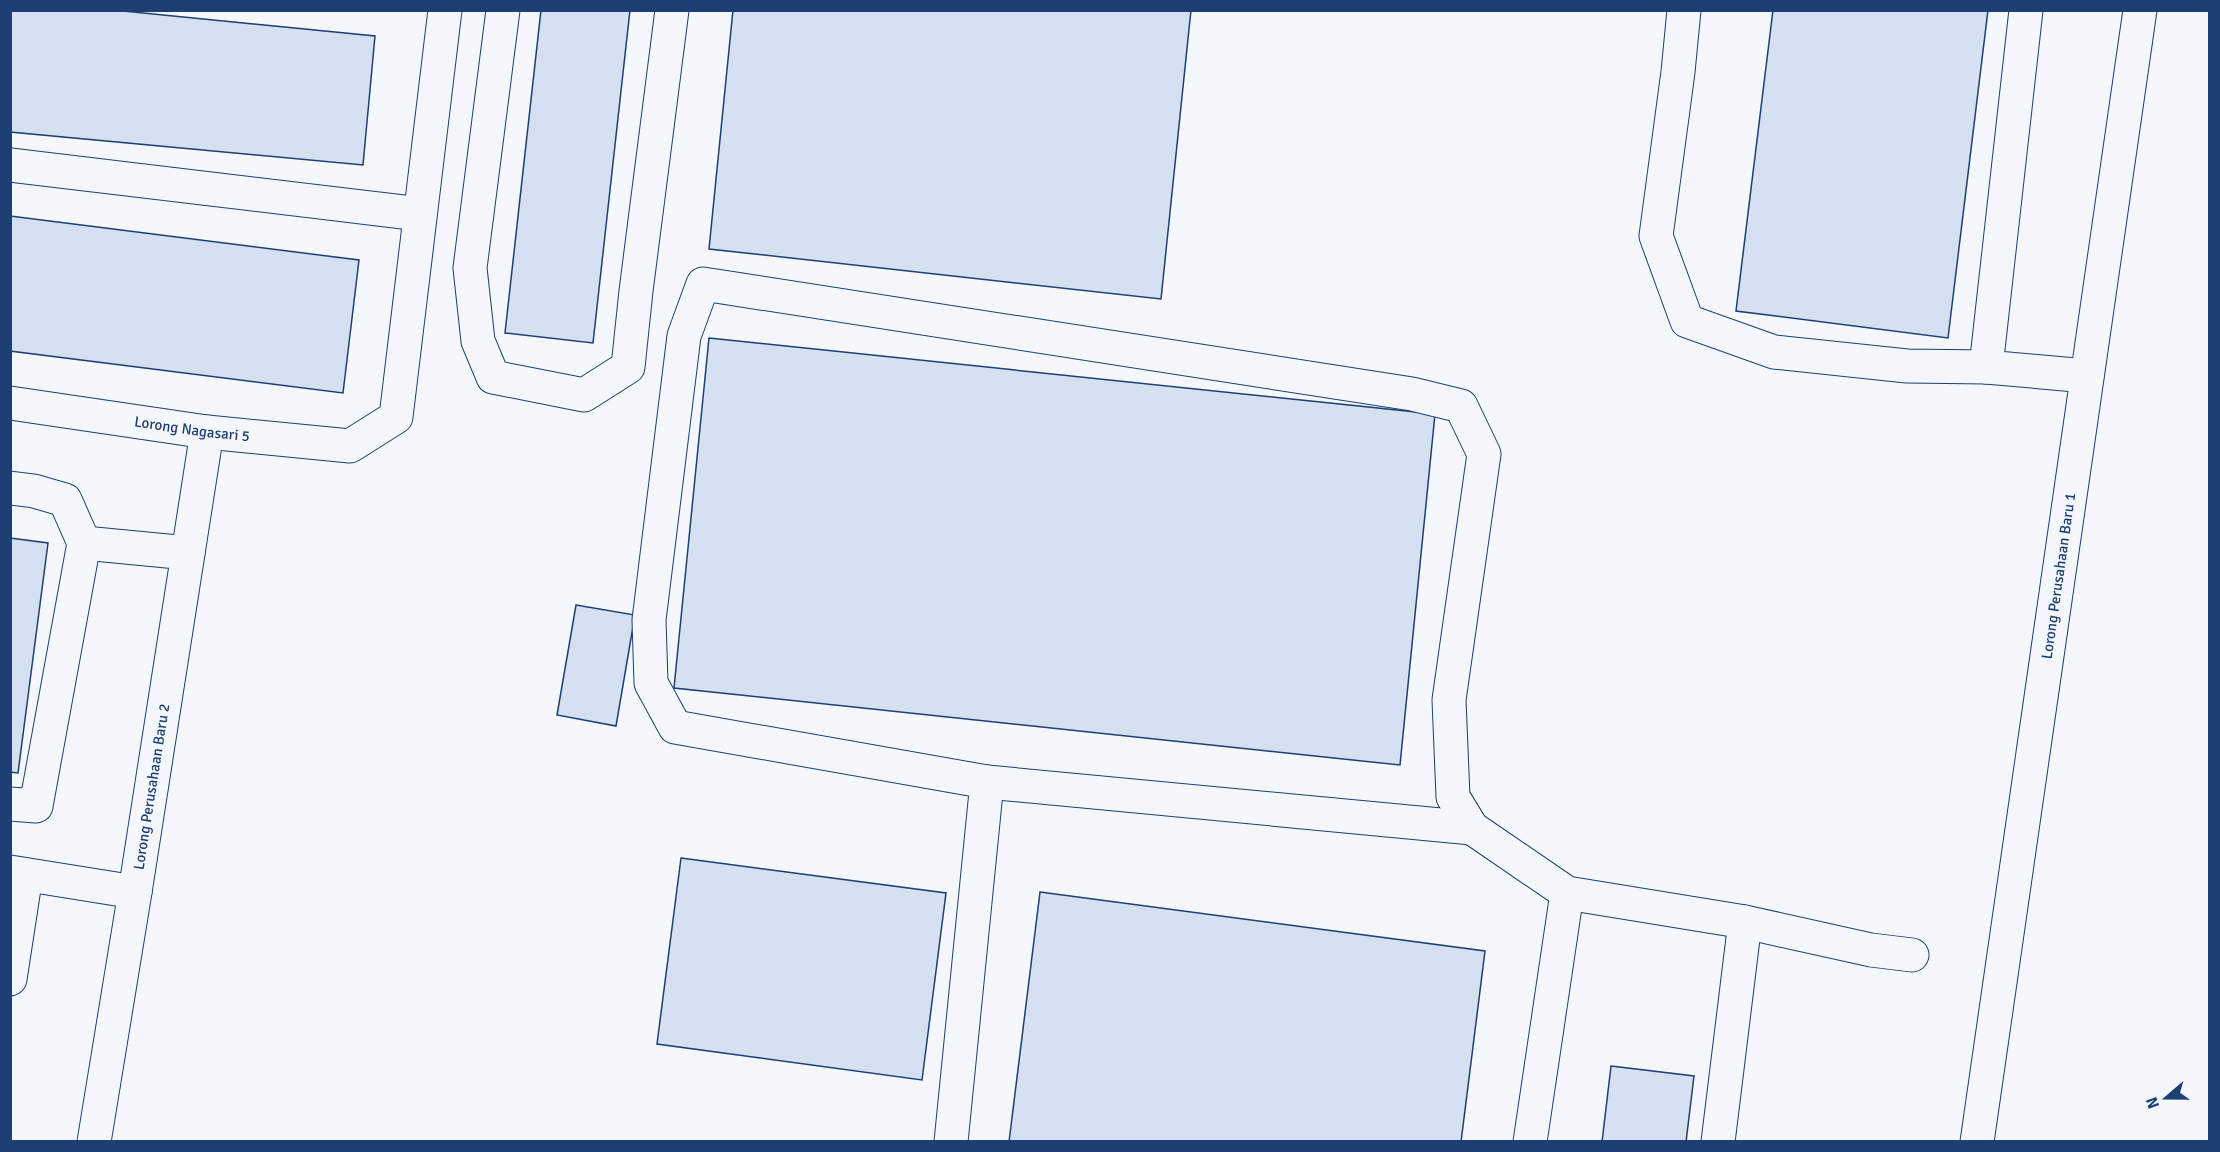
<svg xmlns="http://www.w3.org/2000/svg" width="2220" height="1152" viewBox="0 0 2220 1152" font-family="Signika,sans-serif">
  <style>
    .building { fill: #d5e0f0; stroke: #1d3f73; stroke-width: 1.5 }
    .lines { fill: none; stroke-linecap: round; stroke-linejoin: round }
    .minor-casing { stroke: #1d3f73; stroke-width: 35 }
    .minor { stroke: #f4f7fb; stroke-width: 33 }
    .labels { text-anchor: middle; stroke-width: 4.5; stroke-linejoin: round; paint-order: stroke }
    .street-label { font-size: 15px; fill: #1d3f73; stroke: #f4f7fb }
  </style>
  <rect width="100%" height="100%" fill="#f4f7fb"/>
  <path class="building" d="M10 10H113L375 36 363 165 10 132Z
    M541 10H630L593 343 505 333Z
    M733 10H1191L1161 299 709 249Z
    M1773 10H1988L1948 338 1736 311Z
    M10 216 359 260 343 393 10 351Z
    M709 338 1435 414 1400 765 674 688Z
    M10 538 48 543 18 773 10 772Z
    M576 605 635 615 616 726 557 715Z
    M681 858 946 893 922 1080 657 1044Z
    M1040 892 1485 951 1461 1142H1009Z
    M1611 1066 1694 1076 1686 1142H1602Z"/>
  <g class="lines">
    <g class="minor-casing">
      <g id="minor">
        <path d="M503 10 470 268 478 341 493 377 584 395 628 367 636 291 672 10"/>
        <path d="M1684 10 1678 72 1656 236 1687 321 1774 352 1907 366 1986 367"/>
        <path d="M2026 10 1986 367 2087 376"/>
        <path d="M10 165 420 214"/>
        <path id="s1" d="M10 403 207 432 350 446 396 417 445 10"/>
        <path d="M10 488 34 491 65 500 84 543 36 806 10 804"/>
        <path d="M84 543 188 553"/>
        <path d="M987 782 1472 828"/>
        <path d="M10 872 135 892"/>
        <path d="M10 979 26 875"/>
        <path id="s2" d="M94 1142 135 892 207 432"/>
        <path d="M951 1142 987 782 675 727 651 683 649 620 684 336 703 284 1412 394 1461 406 1484 454 1449 700 1453 797 1472 828 1567 893 1745 922 1871 950 1912 955"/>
        <path d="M1530 1142 1567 893"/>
        <path d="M1718 1142 1745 922"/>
        <path id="s3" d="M1977 1142 2140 10"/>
      </g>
    </g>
    <use href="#minor" class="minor"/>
  </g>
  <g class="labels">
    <g class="street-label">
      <text dy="5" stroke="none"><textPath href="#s1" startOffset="184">Lorong Nagasari 5</textPath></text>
      <text dy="5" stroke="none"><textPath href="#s3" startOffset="572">Lorong Perusahaan Baru 1</textPath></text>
      <text dy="5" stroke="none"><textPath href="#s2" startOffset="360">Lorong Perusahaan Baru 2</textPath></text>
    </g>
  </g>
  <rect width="2220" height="1152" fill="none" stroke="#1d3f73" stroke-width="24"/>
  <g transform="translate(2166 1098) rotate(250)" stroke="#f4f7fb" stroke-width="4.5" paint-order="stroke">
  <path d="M0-4.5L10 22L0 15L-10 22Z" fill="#1d3f73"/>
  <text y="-9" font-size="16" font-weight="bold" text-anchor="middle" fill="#1d3f73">N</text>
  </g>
</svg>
